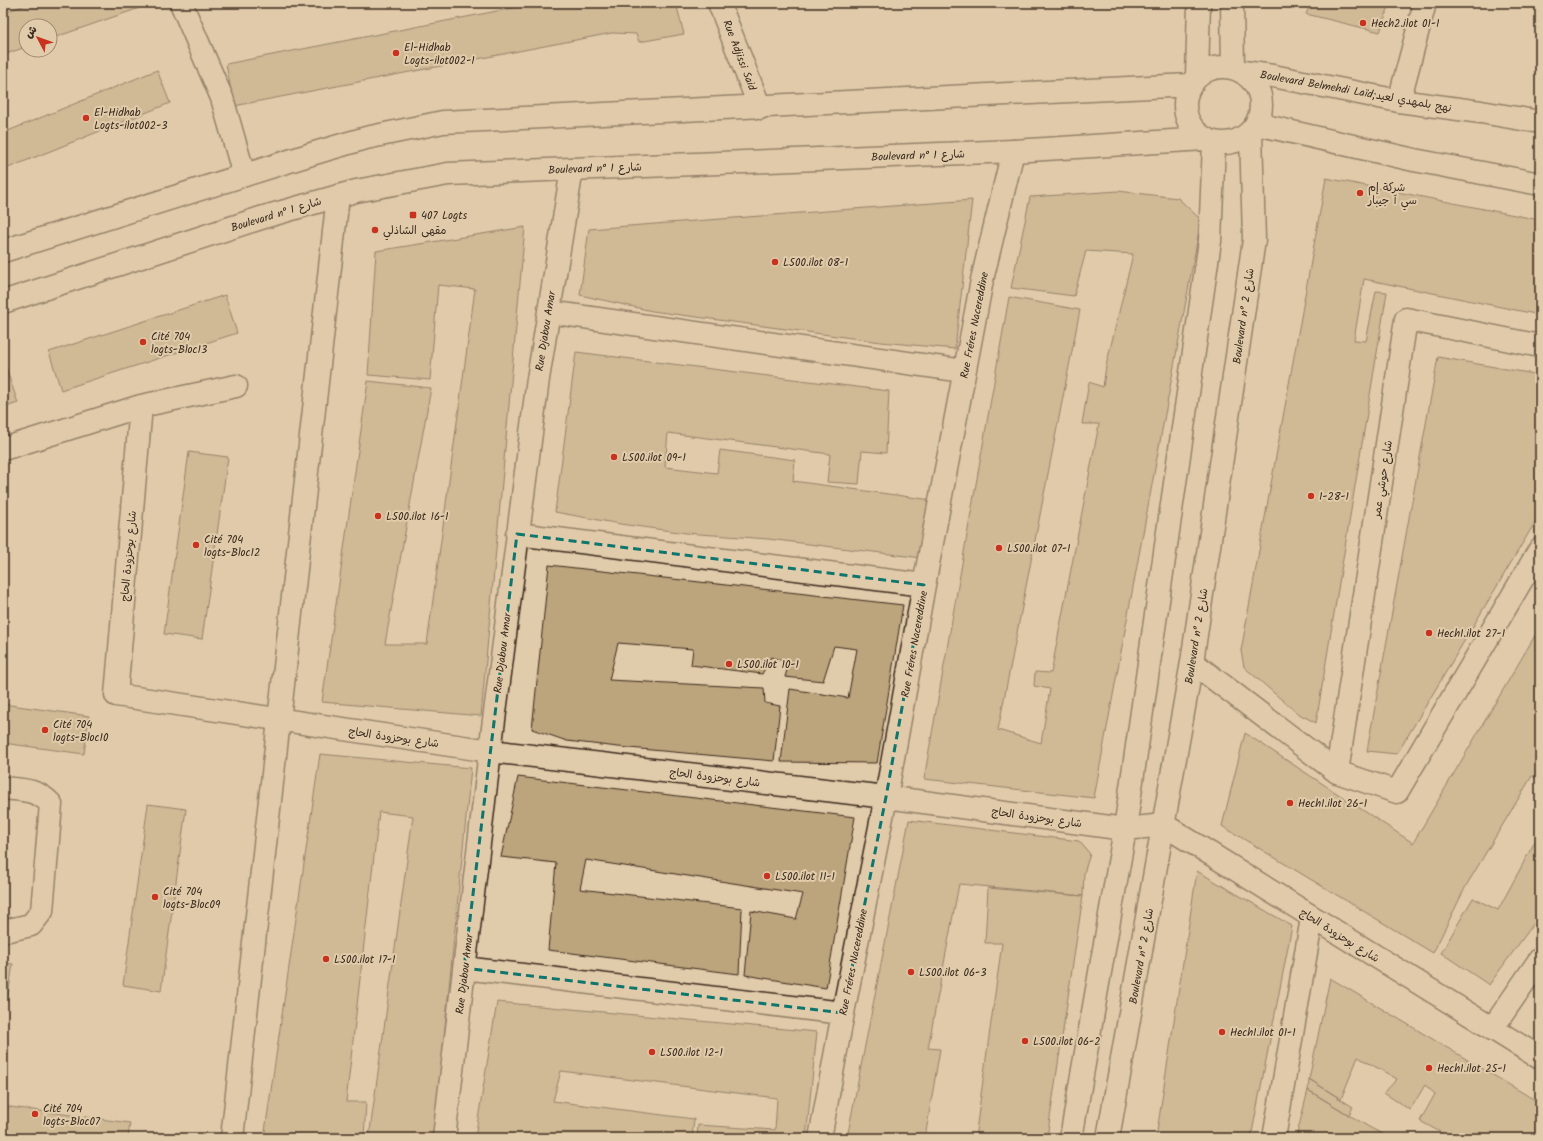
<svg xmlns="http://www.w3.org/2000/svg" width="1543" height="1141" viewBox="0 0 1543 1141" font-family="Kalam,'Playpen Sans Arabic',sans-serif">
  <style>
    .building { fill: #bca47c; stroke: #3b2a1e }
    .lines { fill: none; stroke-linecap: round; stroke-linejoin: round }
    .minor-casing { stroke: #3b2a1e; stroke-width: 25 }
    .secondary-casing { stroke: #3b2a1e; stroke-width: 25 }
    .minor { stroke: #e0cbaa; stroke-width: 22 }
    .secondary { stroke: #e0cbaa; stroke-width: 22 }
    .marked { fill: none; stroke: #0f766e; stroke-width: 3; stroke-dasharray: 8 5; stroke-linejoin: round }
    .poi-dot { fill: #c8321e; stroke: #e0cbaa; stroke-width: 1.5 }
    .labels { text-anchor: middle; stroke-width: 4; stroke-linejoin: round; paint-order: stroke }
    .poi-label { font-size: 11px; fill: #3b2a1e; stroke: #e0cbaa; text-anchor: start }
    .street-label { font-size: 11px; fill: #3b2a1e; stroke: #e0cbaa }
  </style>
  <rect width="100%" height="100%" fill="#e0cbaa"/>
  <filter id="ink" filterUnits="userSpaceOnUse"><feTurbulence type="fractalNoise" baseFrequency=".025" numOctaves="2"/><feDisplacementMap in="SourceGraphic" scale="8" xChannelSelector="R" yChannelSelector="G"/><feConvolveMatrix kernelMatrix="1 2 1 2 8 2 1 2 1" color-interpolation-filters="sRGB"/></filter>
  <g filter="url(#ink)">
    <path class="building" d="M30 3H151V4L50 39V26H26V47L3 55V13Z
      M538 3H676L684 34 639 42 636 34 612 33 234 106 226 64Z
      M1311 3H1390L1380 32 1306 14Z
      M157 70 170 103 3 170V133Z
      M1326 178 1540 220V315L1364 279 1354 340 1366 341 1376 291 1387 292 1316 723 1297 713 1244 667 1241 651Z
      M1118 191 1178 198 1201 220 1094 798 924 779 1009 297 1080 310 998 730 1041 743 1050 689 1034 686 1035 672 1051 673 1099 424H1082L1089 382 1103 387 1106 366 1133 254 1086 251 1074 296 1011 288 1030 197Z
      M972 200 955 349 881 342 652 311 580 295 589 229Z
      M525 227 481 716 322 702 368 381 431 388 385 644H427L475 289 438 285 430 380 368 375 376 251Z
      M225 295 237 333 61 390 49 352Z
      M576 352 889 391 886 453 862 451 859 484 827 482 830 454 668 433 665 467 717 473 720 450 795 460 793 481 932 500 922 558 768 539 686 533 620 524 555 512Z
      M1438 357 1540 375V514L1397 754 1367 751Z
      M5 365 18 403 3 408V366Z
      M189 452 228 457 202 639 164 634Z
      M549 565 903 605 877 763 781 762 790 689 848 698 857 649 834 646 823 681 785 677 789 663 771 657 762 674 691 665 693 649 618 643 609 680 764 688 765 703 780 706 774 761 618 747 567 741 532 729Z
      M1540 627V780L1532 776 1466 886 1433 953 1222 826 1245 733 1413 843Z
      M3 704 89 716 84 754 3 743Z
      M320 754 471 768 434 1138H369L413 816 379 812 346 1102H366L364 1138H264Z
      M518 777 855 817 826 988 745 975 751 911 796 919 803 894 586 860 580 889 742 908 739 974 548 950 556 863 501 857Z
      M148 804 186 809 161 991 123 985Z
      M909 820 1079 841 1090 854 1084 873 1083 896 959 884 928 1048 940 1049 925 1138H847Z
      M1540 832V915L1489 985 1441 953 1473 898 1498 910Z
      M1197 871 1292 926 1251 1138H1156Z
      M988 888 1083 896 1047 1138H975L1002 943H985Z
      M3 963 13 964 7 1002H3Z
      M1330 978 1540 1103V1138H1451L1420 1121 1435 1094 1425 1085 1410 1110 1384 1093 1397 1079 1358 1057 1341 1099 1309 1079Z
      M497 1002 817 1032 806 1138H697L698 1125 775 1130 777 1098 561 1071 553 1101 694 1119 692 1138H475Z
      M1309 1079 1353 1107 1349 1115 1308 1090Z
      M1308 1090 1369 1127 1390 1138H1296Z
      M3 1106 130 1123 128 1138H3Z"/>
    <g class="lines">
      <g class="minor-casing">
        <path id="minor" d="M181 3 222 98 244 175
          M719 3 760 108
          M1399 101 1425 3
          M549 312 964 371
          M141 406 116 695 490 751 886 797 1125 829 1164 825 1540 1058
          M3 449 141 406 236 386
          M517 534 924 585
          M1192 662 1337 772 1397 792 1540 549
          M1337 772 1406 319 1540 346
          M3 788C22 790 37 789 51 804L42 911 31 925 9 930H3
          M464 968 843 1013
          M1492 1029 1540 959
          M232 1138 338 196
          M444 1138 490 751 538 379 572 169
          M820 1138 843 1013 886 797 924 585 982 280 1013 151
          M1274 1138 1312 918"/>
      </g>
      <g class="secondary-casing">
        <path id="secondary" d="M1232 3 1233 68
          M1185 105a38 38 0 1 1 76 0a38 38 0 1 1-76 0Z
          M1243 72 1273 76 1399 101 1481 112 1540 122
          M1197 76 1199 3
          M1257 124 1414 160 1540 184
          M3 251 318 152 366 138 443 122 1190 85
          M3 302 264 217 356 191 448 174 1013 151 1205 139
          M1071 1138 1125 829 1210 241 1214 143
          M1108 1138 1192 662 1254 240 1251 132"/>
      </g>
      <use href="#minor" class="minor"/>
      <use href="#secondary" class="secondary"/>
    </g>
  </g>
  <path d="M0 0H1543V1141H0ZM517 534 924 585 886 797 843 1013 464 968Z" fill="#e0cbaa" fill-opacity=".55" fill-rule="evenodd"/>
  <path class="marked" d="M517 534 924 585 886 797 843 1013 464 968Z"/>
  <g class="poi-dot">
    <circle cx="1363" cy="23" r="4"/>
    <circle cx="396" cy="53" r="4"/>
    <circle cx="86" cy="118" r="4"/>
    <circle cx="1360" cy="193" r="4"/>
    <rect x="409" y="211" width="8" height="8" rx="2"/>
    <circle cx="375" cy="230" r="4"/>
    <circle cx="775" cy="262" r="4"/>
    <circle cx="143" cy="342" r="4"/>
    <circle cx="614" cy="457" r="4"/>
    <circle cx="1311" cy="496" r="4"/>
    <circle cx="378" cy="516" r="4"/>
    <circle cx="196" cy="545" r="4"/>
    <circle cx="999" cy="548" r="4"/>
    <circle cx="1429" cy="633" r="4"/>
    <circle cx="729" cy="664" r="4"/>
    <circle cx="45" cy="730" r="4"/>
    <circle cx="1290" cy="803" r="4"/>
    <circle cx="767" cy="876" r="4"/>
    <circle cx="155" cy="897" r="4"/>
    <circle cx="326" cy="959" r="4"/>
    <circle cx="911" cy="972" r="4"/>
    <circle cx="1222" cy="1032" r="4"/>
    <circle cx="1025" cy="1041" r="4"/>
    <circle cx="652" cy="1052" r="4"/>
    <circle cx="1429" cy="1068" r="4"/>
    <circle cx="35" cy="1114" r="4"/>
  </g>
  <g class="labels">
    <g class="poi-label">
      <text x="1371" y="27">Hech2.ilot 01-1</text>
      <text x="404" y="51">El-Hidhab<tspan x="404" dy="13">Logts-ilot002-1</tspan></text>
      <text x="94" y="116">El-Hidhab<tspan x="94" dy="13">Logts-ilot002-3</tspan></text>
      <text x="1368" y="191">شركة إم<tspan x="1368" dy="13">سي آ جيبار</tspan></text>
      <text x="421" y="219">407 Logts</text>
      <text x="383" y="234">مقهى الشاذلي</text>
      <text x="783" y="266">L500.ilot 08-1</text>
      <text x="151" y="340">Cité 704<tspan x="151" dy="13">logts-Bloc13</tspan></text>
      <text x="622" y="461">L500.ilot 09-1</text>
      <text x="1319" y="500">1-28-1</text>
      <text x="386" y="520">L500.ilot 16-1</text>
      <text x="204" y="543">Cité 704<tspan x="204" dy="13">logts-Bloc12</tspan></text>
      <text x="1007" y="552">L500.ilot 07-1</text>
      <text x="1437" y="637">Hech1.ilot 27-1</text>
      <text x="737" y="668">L500.ilot 10-1</text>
      <text x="53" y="728">Cité 704<tspan x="53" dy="13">logts-Bloc10</tspan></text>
      <text x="1298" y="807">Hech1.ilot 26-1</text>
      <text x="775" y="880">L500.ilot 11-1</text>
      <text x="163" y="895">Cité 704<tspan x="163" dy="13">logts-Bloc09</tspan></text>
      <text x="334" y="963">L500.ilot 17-1</text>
      <text x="919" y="976">L500.ilot 06-3</text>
      <text x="1230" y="1036">Hech1.ilot 01-1</text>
      <text x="1033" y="1045">L500.ilot 06-2</text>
      <text x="660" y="1056">L500.ilot 12-1</text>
      <text x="1437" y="1072">Hech1.ilot 25-1</text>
      <text x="43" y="1112">Cité 704<tspan x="43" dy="13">logts-Bloc07</tspan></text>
    </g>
    <g class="street-label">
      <text transform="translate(740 55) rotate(69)" y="4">Rue Adjissi Said</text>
      <text transform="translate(1356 91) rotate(10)" y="4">Boulevard Belmehdi Laïd;نهج بلمهدي لعيد</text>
      <text transform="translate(918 155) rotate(-2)" y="4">Boulevard n° شارع 1</text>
      <text transform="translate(595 168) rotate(-2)" y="4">Boulevard n° شارع 1</text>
      <text transform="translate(276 214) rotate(-17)" y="4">Boulevard n° شارع 1</text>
      <text transform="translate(1243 316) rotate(-82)" y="4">Boulevard n° شارع 2</text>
      <text transform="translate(974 325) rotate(-79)" y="4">Rue Fréres Nacereddine</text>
      <text transform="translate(545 331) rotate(-81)" y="4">Rue Djabou Amar</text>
      <text transform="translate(1382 479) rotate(-81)" y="4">شارع حوشي عمر</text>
      <text transform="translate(128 556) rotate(-85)" y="4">شارع بوحزودة الحاج</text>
      <text transform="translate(1196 636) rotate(-81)" y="4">Boulevard n° شارع 2</text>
      <text transform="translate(914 644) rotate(-80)" y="4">Rue Fréres Nacereddine</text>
      <text transform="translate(502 653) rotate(-83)" y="4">Rue Djabou Amar</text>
      <text transform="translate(394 737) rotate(8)" y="4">شارع بوحزودة الحاج</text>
      <text transform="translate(715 777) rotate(7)" y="4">شارع بوحزودة الحاج</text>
      <text transform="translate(1037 817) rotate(8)" y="4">شارع بوحزودة الحاج</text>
      <text transform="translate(1340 935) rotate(32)" y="4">شارع بوحزودة الحاج</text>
      <text transform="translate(1141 956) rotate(-80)" y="4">Boulevard n° شارع 2</text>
      <text transform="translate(853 962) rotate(-79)" y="4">Rue Fréres Nacereddine</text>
      <text transform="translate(464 974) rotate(-83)" y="4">Rue Djabou Amar</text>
    </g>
  </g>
  <rect width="1543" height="1141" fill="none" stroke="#e0cbaa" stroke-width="16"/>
  <rect x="8" y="8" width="1527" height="1125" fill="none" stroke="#3b2a1e" stroke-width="1.5" filter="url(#ink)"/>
  <g transform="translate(38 38) rotate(311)"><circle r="19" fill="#e0cbaa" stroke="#9e8b72"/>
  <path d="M0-3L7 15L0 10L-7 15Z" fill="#c8321e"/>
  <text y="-6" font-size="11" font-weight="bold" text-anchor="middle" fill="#3b2a1e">ش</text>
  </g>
</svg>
